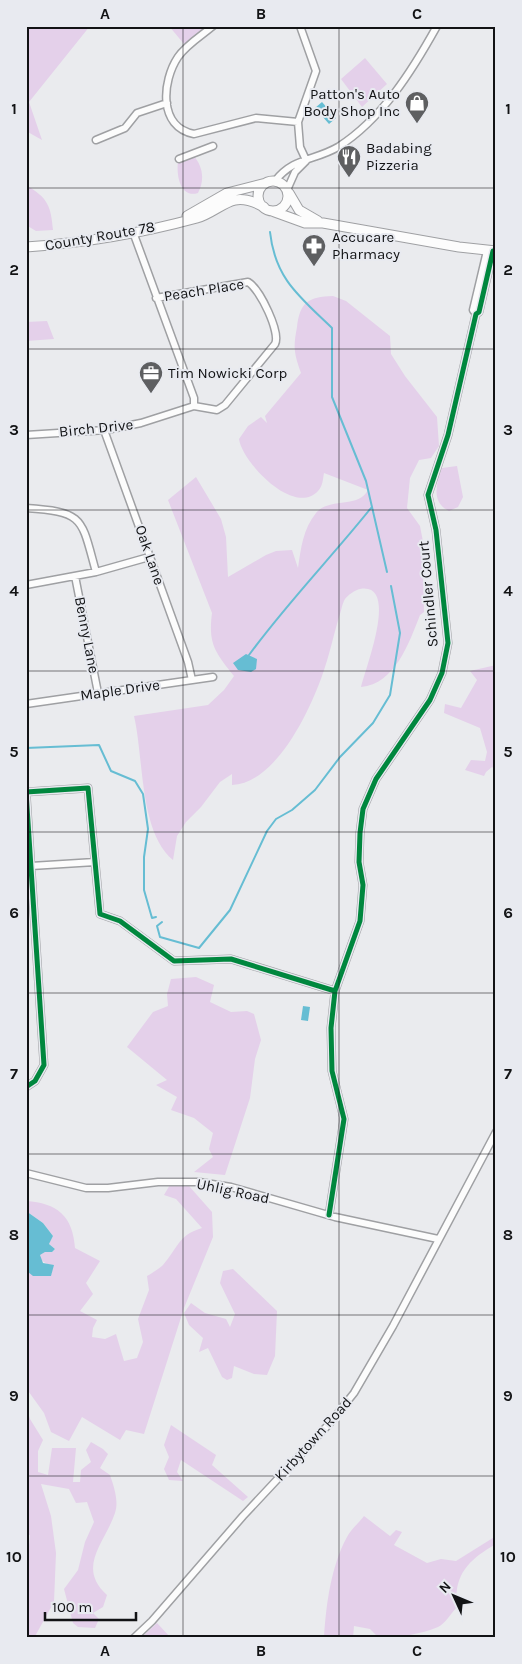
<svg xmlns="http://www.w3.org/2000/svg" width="522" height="1664" viewBox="0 0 522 1664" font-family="Karla,sans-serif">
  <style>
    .green { fill: #e4d0ea }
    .water { fill: #66bdd3 }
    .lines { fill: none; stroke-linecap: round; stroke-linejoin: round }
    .stream { stroke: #66bdd3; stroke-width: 2 }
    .street-casing { stroke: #9fa0a3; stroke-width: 9 }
    .secondary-casing { stroke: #9fa0a3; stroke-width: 11 }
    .street { stroke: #fcfcfc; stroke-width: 6 }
    .secondary { stroke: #fcfcfc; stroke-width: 9 }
    .cycleway-casing { stroke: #e8eaf0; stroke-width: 8 }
    .cycleway { stroke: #00873e; stroke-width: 5 }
    .grid { fill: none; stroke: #121315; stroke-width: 1; stroke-opacity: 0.55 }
    .labels { text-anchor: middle; stroke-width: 4; stroke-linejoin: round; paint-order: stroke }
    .poi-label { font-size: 15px; fill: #121315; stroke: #e8eaf0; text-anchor: start }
    .street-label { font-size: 15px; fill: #121315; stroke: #e8eaf0 }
    .neatline { fill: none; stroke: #121315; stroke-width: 2 }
    .grid-label { font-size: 16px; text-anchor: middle; font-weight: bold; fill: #121315 }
  </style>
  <rect width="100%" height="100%" fill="#eaebee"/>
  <path class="green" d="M26 26H90L29 102 42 140 26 131Z
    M169 26H206L184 44Z
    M365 58 387 84 362 107 341 79Z
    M193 155C203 166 205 180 198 193 179 199 175 171 179 157Z
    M26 185C48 198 51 206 53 230L36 231 26 225Z
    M333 296 346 301 390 336 391 354 405 376 437 417 439 446 431 458 419 460 410 478 407 508 420 526 425 552 423 573 424 612 420 615C409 643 395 684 361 687 365 669 400 582 360 589 355 590 348 595 345 599 342 604 341 612 339 617 333 637 329 657 322 676 309 712 276 783 232 785V774L220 782 201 807 186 822 177 836 173 860C139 832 144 758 134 716L208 705 224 690 234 676C215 652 208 644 212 613L168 500 196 477 221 519 226 537 228 577 266 555 276 551 292 550 298 568C301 548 303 529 316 513 329 497 358 509 368 490L324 473C323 478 323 486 318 491 294 517 242 462 239 439L248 426 261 417 267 423 265 416 301 373C294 353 293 348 297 327 300 302 308 297 333 296Z
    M47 321 54 339 26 341V322Z
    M457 466 463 497 458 507 449 511C431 502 436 484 442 468Z
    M496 665V770L492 767 486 772 484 776 465 770 471 760 485 761 487 752 480 728 444 713 445 704 461 708 477 680 470 671Z
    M196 977 214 985 210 1002 231 1012 247 1011 254 1014 261 1040 255 1059 250 1098 225 1175 194 1172 213 1157 209 1149 213 1133 194 1118 171 1110 177 1097 156 1085 167 1080 127 1047 153 1012 168 1006 167 994 171 979Z
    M171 1183 189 1186 212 1212 213 1237 184 1308 144 1434 126 1430 120 1440 82 1417 69 1441 51 1432 44 1413 26 1388V1266L28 1272 52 1274 47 1264 41 1260 40 1255 45 1252H52L55 1249 49 1244 53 1236 43 1223 26 1211V1201C57 1203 73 1216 75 1248L100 1261 86 1283 93 1294 80 1311 97 1320 93 1328 92 1337 105 1339 116 1334 124 1361 137 1358 143 1342 138 1319 149 1290 147 1276C152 1273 159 1269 163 1265 178 1248 178 1235 202 1228L176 1199 164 1195Z
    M233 1269 277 1311 275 1356 267 1375 254 1374 234 1366 232 1378 227 1380 222 1377 208 1348 199 1352 203 1338 189 1325 184 1313 191 1303 205 1313 226 1319 230 1327 235 1314 220 1283 223 1271Z
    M26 1407 30 1419 43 1440 38 1451V1472L48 1475 52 1448H76L73 1482H80L81 1470 91 1462 86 1450 91 1442 103 1449 108 1454 100 1468 110 1475C114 1487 119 1501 115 1513 105 1543 76 1567 107 1595L103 1607 93 1613 99 1619 95 1628 78 1627 73 1623 64 1589 78 1570 85 1542 94 1522 87 1502 76 1503 69 1489 41 1484 51 1516 56 1553 54 1602 34 1638H26V1542L29 1541V1545L30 1535 26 1536Z
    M171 1425 216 1455 212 1465 248 1497 243 1501 181 1460 177 1472 183 1481 169 1480 164 1469 169 1457 164 1445Z
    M364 1516 390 1536 396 1530 402 1532 394 1545 427 1563 441 1559 456 1561 496 1536V1544C470 1559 453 1574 457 1607 452 1612 445 1624 438 1627 422 1634 396 1638 379 1638L370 1629 354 1626 353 1638H324C326 1605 331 1566 347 1537 351 1529 359 1523 364 1516Z
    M157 1623 171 1638H141Z"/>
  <path class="water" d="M322 102 336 118 329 124 315 108Z
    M246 654 257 659 256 669 251 672 238 670 233 663Z
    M303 1006 310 1007 308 1021 301 1020Z
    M26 1211 43 1223 53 1236 49 1244 55 1249 52 1252H45L40 1255 43 1263 54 1265 51 1276H33L28 1272Z"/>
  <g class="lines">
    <path class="stream" d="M270 232C275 279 300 297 332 328V397L366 481 387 572
      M249 655C287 603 331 558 371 508
      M26 748 99 745 111 771 135 781 143 794 148 829 144 857V890L152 918 156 917
      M162 922 157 926 160 937 199 948 230 910 267 831 276 819 292 810 315 790 340 757 373 723 390 695 400 633 391 586"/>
    <g class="street-casing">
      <path id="street" d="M213 26C201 36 186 45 178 57 162 81 158 127 194 134L256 118 298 122
        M300 26 316 71 298 122 300 147 306 160
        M96 140 125 128 137 113 167 103
        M179 159 213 146
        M275 181C294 157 314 161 338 147 382 119 412 71 437 26
        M287 190 295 172 306 161
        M133 232 194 398V406
        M156 298 248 282C260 289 281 333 275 344L225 405 217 410 194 406
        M476 314 473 310 487 251
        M104 430 188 662 192 680
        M26 435 106 430 141 423 194 406
        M26 508C85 512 81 518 96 572
        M75 576 98 693
        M26 585 96 572 149 557
        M26 704 213 677
        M31 866 95 862
        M26 1087 35 1081 44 1065 26 792 88 788 100 914 120 921 174 961 231 959 335 991
        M26 1173 86 1188H108L158 1182H199L231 1187 335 1217 438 1239
        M329 1215 344 1119 332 1071 331 1028 335 991 360 921 363 885 359 862 360 833 363 809 376 779 430 700 442 673 448 643 436 530 428 495 448 435 476 314 479 312 493 251
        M134 1638 152 1621 243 1516 330 1423 354 1393 393 1326 496 1132"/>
    </g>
    <g class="secondary-casing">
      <path id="secondary" d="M258 196a15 15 0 1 1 30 0a15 15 0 1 1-30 0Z
        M289 193 299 210 318 221
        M272 211 305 223H323L459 247 496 251
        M187 216 227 193 266 183
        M26 247C83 243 142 233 197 218 211 214 224 202 235 200 245 198 255 202 264 207"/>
    </g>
    <use href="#street" class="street"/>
    <use href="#secondary" class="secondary"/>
    <g class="cycleway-casing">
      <path id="cycleway" d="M26 1087 35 1081 44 1065 26 792 88 788 100 914 120 921 174 961 231 959 335 991
        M329 1215 344 1119 332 1071 331 1028 335 991 360 921 363 885 359 862 360 833 363 809 376 779 430 700 442 673 448 643 436 530 428 495 448 435 476 314 479 312 493 251"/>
    </g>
    <use href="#cycleway" class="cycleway"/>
  </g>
  <path class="grid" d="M183 26V1638M339 26V1638M26 188H496M26 349H496M26 510H496M26 671H496M26 832H496M26 993H496M26 1154H496M26 1315H496M26 1476H496"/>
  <defs>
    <g id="shop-pin" transform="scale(1.25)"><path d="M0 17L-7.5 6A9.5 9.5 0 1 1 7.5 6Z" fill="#5e5f61" stroke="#e8eaf0"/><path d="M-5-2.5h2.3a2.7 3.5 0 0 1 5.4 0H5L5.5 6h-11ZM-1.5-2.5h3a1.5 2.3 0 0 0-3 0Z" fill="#fff"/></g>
    <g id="restaurant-pin" transform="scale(1.25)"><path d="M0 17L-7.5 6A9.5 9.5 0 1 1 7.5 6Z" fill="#5e5f61" stroke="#e8eaf0"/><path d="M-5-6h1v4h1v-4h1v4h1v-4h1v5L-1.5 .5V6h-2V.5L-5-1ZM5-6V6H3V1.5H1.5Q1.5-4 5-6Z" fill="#fff"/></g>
    <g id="pharmacy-pin" transform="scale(1.25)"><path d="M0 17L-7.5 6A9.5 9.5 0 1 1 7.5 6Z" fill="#5e5f61" stroke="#e8eaf0"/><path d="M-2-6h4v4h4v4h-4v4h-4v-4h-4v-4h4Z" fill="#fff"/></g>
    <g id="office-pin" transform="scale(1.25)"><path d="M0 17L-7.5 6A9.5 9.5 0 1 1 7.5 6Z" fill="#5e5f61" stroke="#e8eaf0"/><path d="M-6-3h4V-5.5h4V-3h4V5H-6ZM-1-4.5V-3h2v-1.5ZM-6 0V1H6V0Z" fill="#fff"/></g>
  </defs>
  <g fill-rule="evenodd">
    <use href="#shop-pin" x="417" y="103"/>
    <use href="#restaurant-pin" x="349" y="157"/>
    <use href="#pharmacy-pin" x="314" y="246"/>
    <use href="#office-pin" x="151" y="373"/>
  </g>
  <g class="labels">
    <g class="poi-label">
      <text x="400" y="99" text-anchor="end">Patton's Auto<tspan x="400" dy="17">Body Shop Inc</tspan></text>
      <text x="366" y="153">Badabing<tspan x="366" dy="17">Pizzeria</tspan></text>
      <text x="332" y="242">Accucare<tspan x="332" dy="17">Pharmacy</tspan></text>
      <text x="168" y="378">Tim Nowicki Corp</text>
    </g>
    <g class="street-label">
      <text transform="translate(100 236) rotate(-10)" y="5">County Route 78</text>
      <text transform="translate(204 290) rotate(-9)" y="5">Peach Place</text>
      <text transform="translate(96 428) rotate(-6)" y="5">Birch Drive</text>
      <text transform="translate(150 555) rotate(71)" y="5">Oak Lane</text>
      <text transform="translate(428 594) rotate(-95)" y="5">Schindler Court</text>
      <text transform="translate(87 635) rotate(79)" y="5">Benny Lane</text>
      <text transform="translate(120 690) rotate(-8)" y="5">Maple Drive</text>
      <text transform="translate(233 1191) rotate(12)" y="5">Uhlig Road</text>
      <text transform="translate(313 1439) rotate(-48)" y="5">Kirbytown Road</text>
    </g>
  </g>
  <rect width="522" height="1664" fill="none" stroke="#e8eaf0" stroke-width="55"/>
  <g transform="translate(454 1596) rotate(314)" stroke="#e8eaf0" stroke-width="4" paint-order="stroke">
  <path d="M0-4L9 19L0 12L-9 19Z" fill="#121315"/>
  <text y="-8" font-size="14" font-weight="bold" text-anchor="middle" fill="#121315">N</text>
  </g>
  <path d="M45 1612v8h91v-8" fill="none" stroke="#121315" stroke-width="2.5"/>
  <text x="52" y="1612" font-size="15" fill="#121315" stroke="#e8eaf0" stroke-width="4" paint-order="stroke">100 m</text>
  <rect x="28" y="28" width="466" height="1608" class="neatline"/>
  <g class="grid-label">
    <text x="105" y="19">A</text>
    <text x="261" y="19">B</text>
    <text x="417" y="19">C</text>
    <text x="14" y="114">1</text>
    <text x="508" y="114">1</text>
    <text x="14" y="275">2</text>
    <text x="508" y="275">2</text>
    <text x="14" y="435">3</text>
    <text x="508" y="435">3</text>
    <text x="14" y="596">4</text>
    <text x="508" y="596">4</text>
    <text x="14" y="757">5</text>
    <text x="508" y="757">5</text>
    <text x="14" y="918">6</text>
    <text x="508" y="918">6</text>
    <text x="14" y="1079">7</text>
    <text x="508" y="1079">7</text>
    <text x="14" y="1240">8</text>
    <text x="508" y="1240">8</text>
    <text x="14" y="1401">9</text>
    <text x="508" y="1401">9</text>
    <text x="14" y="1562">10</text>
    <text x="508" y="1562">10</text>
    <text x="105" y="1656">A</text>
    <text x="261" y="1656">B</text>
    <text x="417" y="1656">C</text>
  </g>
</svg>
